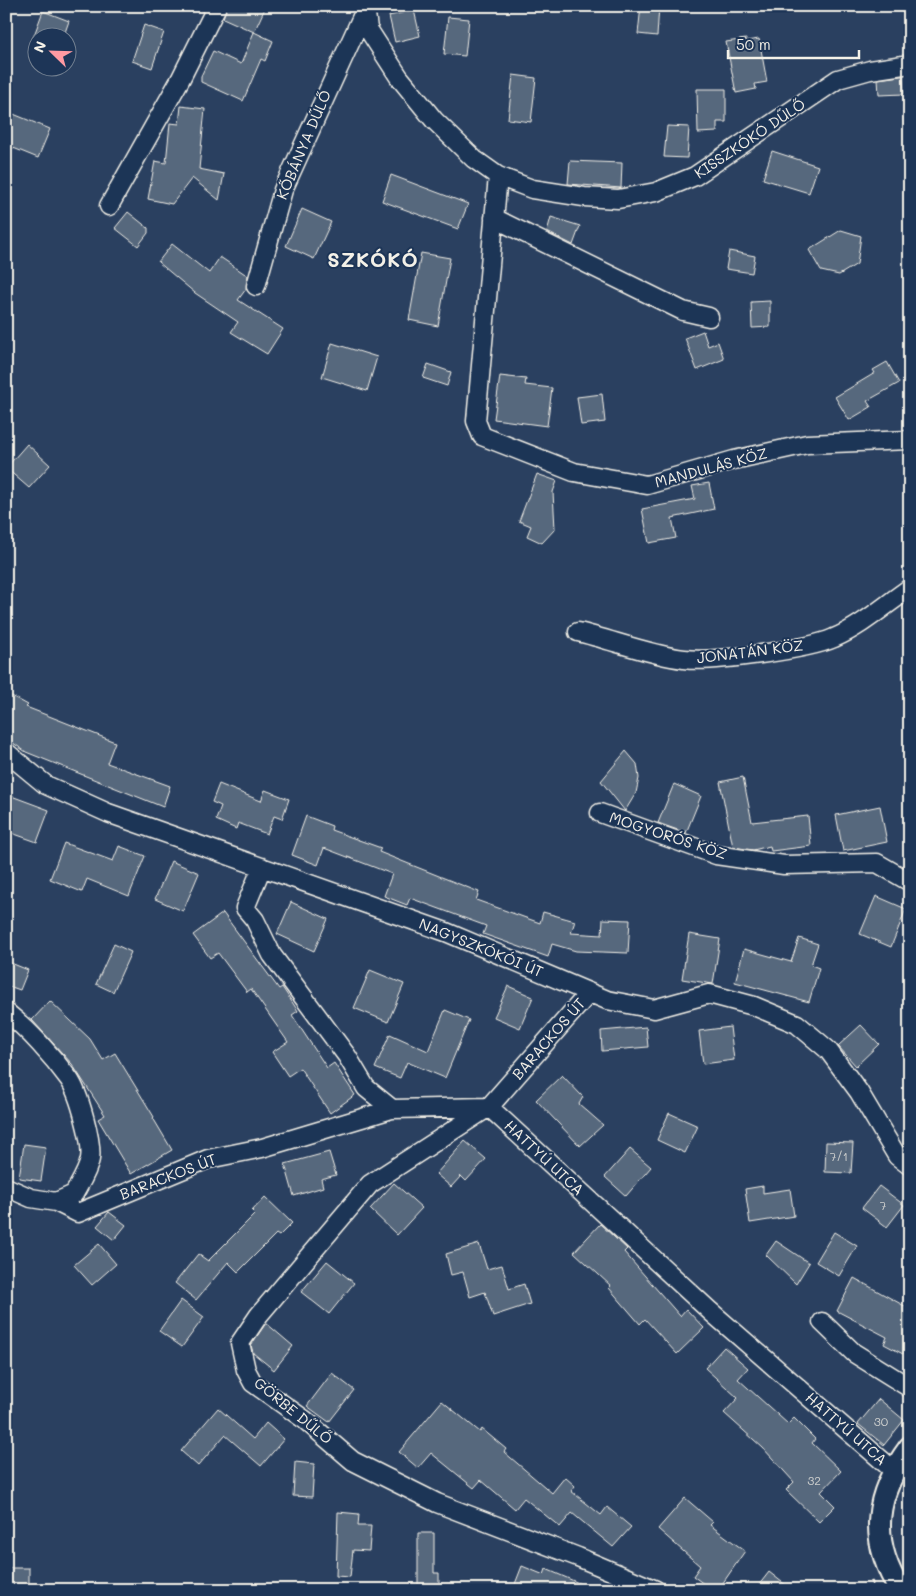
<svg xmlns="http://www.w3.org/2000/svg" width="916" height="1596" viewBox="0 0 916 1596" font-family="Mali,sans-serif">
  <style>
    .building { fill: #56677d; stroke: #f4f1e8 }
    .lines { fill: none; stroke-linecap: round; stroke-linejoin: round }
    .minor-casing { stroke: #f4f1e8; stroke-width: 21 }
    .tertiary-casing { stroke: #f4f1e8; stroke-width: 25 }
    .path { stroke: #f4f1e8; stroke-width: 3; stroke-dasharray: 4 4; stroke-linecap: butt }
    .minor { stroke: #1d3557; stroke-width: 18 }
    .tertiary { stroke: #1d3557; stroke-width: 21 }
    .labels { text-anchor: middle; stroke-width: 4; stroke-linejoin: round; paint-order: stroke }
    .number-label { font-size: 12px; fill: #cccecd }
    .street-label { font-size: 15px; fill: #f4f1e8; stroke: #1d3557 }
    .district-label { font-size: 20px; font-weight: bold; letter-spacing: 1px; fill: #f4f1e8; stroke: #1d3557 }
  </style>
  <rect width="100%" height="100%" fill="#2a4060"/>
  <filter id="ink" filterUnits="userSpaceOnUse"><feTurbulence type="fractalNoise" baseFrequency=".02" numOctaves="2"/><feDisplacementMap in="SourceGraphic" scale="10" xChannelSelector="R" yChannelSelector="G"/><feConvolveMatrix kernelMatrix="1 2 1 2 8 2 1 2 1" color-interpolation-filters="sRGB"/></filter>
  <g filter="url(#ink)">
    <path class="building" d="M227 6H266L254 32 223 18Z
      M641 6H659L657 36 638 34Z
      M414 10 420 36 395 42 389 16Z
      M43 11 69 21 63 38H33Z
      M448 17 469 19 465 56 444 54Z
      M144 25 164 32 152 68 132 61Z
      M254 32 273 41 265 61 261 59 243 101 201 82V76L213 51 241 64Z
      M746 39V41L759 39 767 82 755 84 756 89 736 93 726 42Z
      M513 75 536 78 531 122 508 119Z
      M901 76H903L904 94 879 95 878 79Z
      M697 89H726V122H717V132L698 133Z
      M181 106 205 109 199 169 224 174 219 200 192 178 172 204 148 199 155 161 166 163 170 123 179 124Z
      M6 111 50 129 38 158 6 145Z
      M667 126 689 127 687 158 664 157Z
      M772 151 818 166 809 193 763 179Z
      M570 161 622 163 621 188 568 184Z
      M391 175 468 204 458 229 382 201Z
      M302 209 331 222 314 259 286 246Z
      M128 212 148 228V233L138 246 115 228Z
      M551 217 580 226 573 245 547 232Z
      M841 230 861 236 857 264 839 275 821 271 809 250Z
      M172 244 209 273 220 257 248 276 246 289 238 300 283 329 267 354 231 332 238 322 195 293 158 262Z
      M729 251 755 256 752 273 726 269Z
      M421 253 450 258 438 326 409 320Z
      M770 301V327L752 328 751 302Z
      M703 331 708 346 718 342 724 359 697 370 685 338Z
      M332 343 377 357 367 391 322 377Z
      M887 362 899 383 867 401 871 407 849 420 835 397 875 373 873 370Z
      M428 364 451 372 447 386 423 378Z
      M500 376 526 379 525 385 552 388 547 426 494 419Z
      M602 394 605 422 581 425 577 397Z
      M27 444 50 465 29 488 6 468Z
      M537 474 557 481 553 492 555 529 542 543 527 536 531 526 519 521Z
      M709 483 714 509 672 518 676 538 649 543 642 509 695 499 692 486Z
      M6 693 28 705 26 707 115 742 107 763 170 786 163 807 26 752 6 738Z
      M626 751 637 764 639 778 636 793 625 811 601 781Z
      M743 777 752 822 808 816 811 846 771 851 770 846 753 850 733 847 720 782Z
      M219 784 261 801 265 790 289 799 282 819 274 816 267 834 238 823 236 829 216 820 221 806 212 802Z
      M674 784 701 796 686 833 658 823Z
      M6 794 49 810 37 842 6 831Z
      M880 806 887 842 843 851 836 815Z
      M306 816 332 826 331 830 381 848 379 852 479 892 476 900 540 923 543 912 575 921 571 933 602 935 603 919 630 920 628 953 576 951 552 944 548 957 483 934 486 926 410 898 407 905 384 896 392 874 324 848 318 865 292 855Z
      M64 843 113 861 119 846 145 856 129 896 87 879 82 892 50 879Z
      M171 861 199 873 183 911 155 899Z
      M876 896 906 909 891 947 860 934Z
      M291 902 328 919 314 951 277 934Z
      M223 913 279 989 282 987 298 1011 292 1015 327 1068 334 1063 355 1095 330 1113 300 1068 288 1076 272 1052 288 1042 251 989 247 992 218 953 210 958 193 935Z
      M689 934 720 939 713 984 682 979Z
      M799 938 818 944 811 965 819 968 809 1002 735 982 744 949 791 962Z
      M114 944 131 952 113 992 96 984Z
      M6 961 28 970 20 990 6 985Z
      M370 970 404 984 388 1022 354 1008Z
      M508 986 533 997 520 1028 494 1017Z
      M50 1001 90 1039 103 1060 115 1053 154 1117 153 1118 172 1150 131 1174 98 1119 105 1115 72 1064 32 1020Z
      M445 1010 469 1020 445 1078 407 1062 400 1078 375 1068 390 1034 428 1051Z
      M861 1025 879 1044 856 1066 838 1046Z
      M646 1027 648 1047 602 1051 601 1031Z
      M730 1027 734 1060 703 1064 699 1031Z
      M562 1075 583 1097 579 1104 603 1125 580 1146 536 1100Z
      M669 1113 698 1126 685 1153 657 1140Z
      M465 1141 486 1159 466 1181 461 1176 451 1187 436 1174Z
      M826 1142 853 1143 851 1173 825 1172Z
      M24 1144 46 1147 41 1181 19 1178Z
      M630 1149 651 1167 626 1196 605 1177Z
      M329 1152 336 1175 321 1179 323 1187 294 1196 285 1164Z
      M394 1183 422 1208 397 1235 370 1209Z
      M763 1186V1193L790 1189 794 1216 750 1223 745 1189Z
      M879 1186 904 1205 887 1227 862 1208Z
      M265 1197 292 1223 279 1236 276 1234 238 1272 228 1262 196 1300 175 1283 198 1254 208 1261 255 1214 252 1211Z
      M109 1212 126 1225 114 1240 97 1226Z
      M600 1224 627 1249 624 1252 680 1316 686 1309 704 1328 677 1354 645 1319 640 1324 609 1288 611 1286 574 1252Z
      M834 1232 857 1246 839 1276 816 1262Z
      M776 1241 809 1263 796 1284 766 1255Z
      M99 1244 116 1264 92 1285 74 1265Z
      M479 1244 487 1269 502 1265 509 1289 524 1284 530 1304 493 1316 485 1292 470 1297 463 1272 451 1275 446 1254Z
      M327 1261 354 1283 329 1314 301 1292Z
      M854 1278 910 1309V1340L903 1354 884 1344 887 1337 837 1311Z
      M181 1300 204 1317 182 1347 159 1331Z
      M266 1323 293 1346 274 1370 253 1353 251 1345Z
      M724 1347 748 1368 738 1379 788 1424 794 1418 815 1439 812 1443 841 1471 821 1492 835 1506 819 1522 786 1490 794 1482 763 1448 724 1413 738 1398 705 1368Z
      M332 1373 354 1390 329 1422 307 1406Z
      M879 1399 904 1420 884 1445 858 1424Z
      M442 1401 480 1432 482 1429 506 1449 504 1452 552 1493 565 1477 575 1486 571 1491 601 1515 607 1507 631 1527 613 1547 572 1513 560 1527 524 1498 515 1509 481 1480 474 1488 431 1453 418 1468 399 1452Z
      M218 1408 253 1439 266 1423 284 1439 261 1466 225 1435 198 1466 181 1451Z
      M295 1462 314 1464 312 1497 293 1496Z
      M685 1498 713 1522 710 1525 745 1551 718 1590H712L693 1576 700 1566 658 1529Z
      M338 1512 359 1514 358 1526H371L369 1551 353 1550 350 1577 336 1576Z
      M418 1533H434V1573H439V1590H418Z
      M522 1566 544 1575 546 1569 595 1590H528L515 1584Z
      M6 1568H29V1590H6Z
      M769 1572 792 1590H755Z"/>
    <g class="lines">
      <g class="minor-casing">
        <path id="minor" d="M365 6 368 29 399 77 434 120 474 159 498 176 532 189 584 197 618 199 656 192 695 176 838 79 870 70 910 64
          M498 176 476 421 482 436 574 472 647 485 734 460 807 444 910 440
          M109 206 180 80 217 6
          M494 218 683 311 709 317
          M256 286 283 190 365 10
          M578 632C612 640 650 655 684 659 711 663 810 649 834 638 862 626 885 605 910 588
          M6 752 46 785 108 813 446 932 607 1000 654 1009 709 994 754 1006 797 1024 828 1050 859 1092 897 1156 910 1166
          M600 813 716 855 784 865 877 863 910 882
          M262 867 245 908 255 920 272 955 347 1056 366 1088 392 1109 489 1107 710 1311 893 1470
          M589 993 489 1107 370 1184 259 1315 240 1343 246 1370 253 1383 305 1420 353 1461 437 1503 578 1557 656 1590
          M6 1012C28 1029 53 1057 69 1079 79 1093 93 1143 90 1159 88 1171 80 1183 74 1194L56 1202
          M6 1187 31 1198 56 1202 78 1213 208 1159 262 1148 392 1109
          M822 1322 854 1353 910 1388"/>
      </g>
      <g class="tertiary-casing">
        <path id="tertiary" d="M900 1590C868 1538 875 1494 910 1447"/>
      </g>
      <path class="path" d="M871 1581 875 1590"/>
      <use href="#minor" class="minor"/>
      <use href="#tertiary" class="tertiary"/>
    </g>
  </g>
  <g class="labels">
    <g class="number-label">
      <text x="839" y="1161">7/1</text>
      <text x="883" y="1210">7</text>
      <text x="881" y="1426">30</text>
      <text x="814" y="1485">32</text>
    </g>
    <g class="street-label">
      <text transform="translate(750 139) rotate(-34)" y="5">KISSZKÓKÓ DŰLŐ</text>
      <text transform="translate(304 145) rotate(-67)" y="5">KŐBÁNYA DŰLŐ</text>
      <text transform="translate(711 468) rotate(-15)" y="5">MANDULÁS KÖZ</text>
      <text transform="translate(750 652) rotate(-7)" y="5">JONATÁN KÖZ</text>
      <text transform="translate(668 836) rotate(18)" y="5">MOGYORÓS KÖZ</text>
      <text transform="translate(481 948) rotate(22)" y="5">NAGYSZKÓKÓI ÚT</text>
      <text transform="translate(549 1039) rotate(-49)" y="5">BARACKOS ÚT</text>
      <text transform="translate(544 1158) rotate(43)" y="5">HATTYÚ UTCA</text>
      <text transform="translate(168 1177) rotate(-21)" y="5">BARACKOS ÚT</text>
      <text transform="translate(293 1411) rotate(39)" y="5">GÖRBE DŰLŐ</text>
      <text transform="translate(846 1429) rotate(41)" y="5">HATTYÚ UTCA</text>
    </g>
    <g class="district-label">
      <text x="373" y="267">SZKÓKÓ</text>
    </g>
  </g>
  <rect width="916" height="1596" fill="none" stroke="#1d3557" stroke-width="25"/>
  <rect x="12" y="12" width="891" height="1571" fill="none" stroke="#f4f1e8" stroke-width="2" filter="url(#ink)"/>
  <g transform="translate(52 52) rotate(293)"><circle r="24" fill="#1d3557" stroke="#738091"/>
  <path d="M0-4L9 19L0 12L-9 19Z" fill="#ff9aa2"/>
  <text y="-8" font-size="14" font-weight="bold" text-anchor="middle" fill="#f4f1e8">N</text>
  </g>
  <path d="M728 50v8h131v-8" fill="none" stroke="#f4f1e8" stroke-width="2.5"/>
  <text x="736" y="50" font-size="15" fill="#f4f1e8" stroke="#1d3557" stroke-width="4" paint-order="stroke">50 m</text>
</svg>
